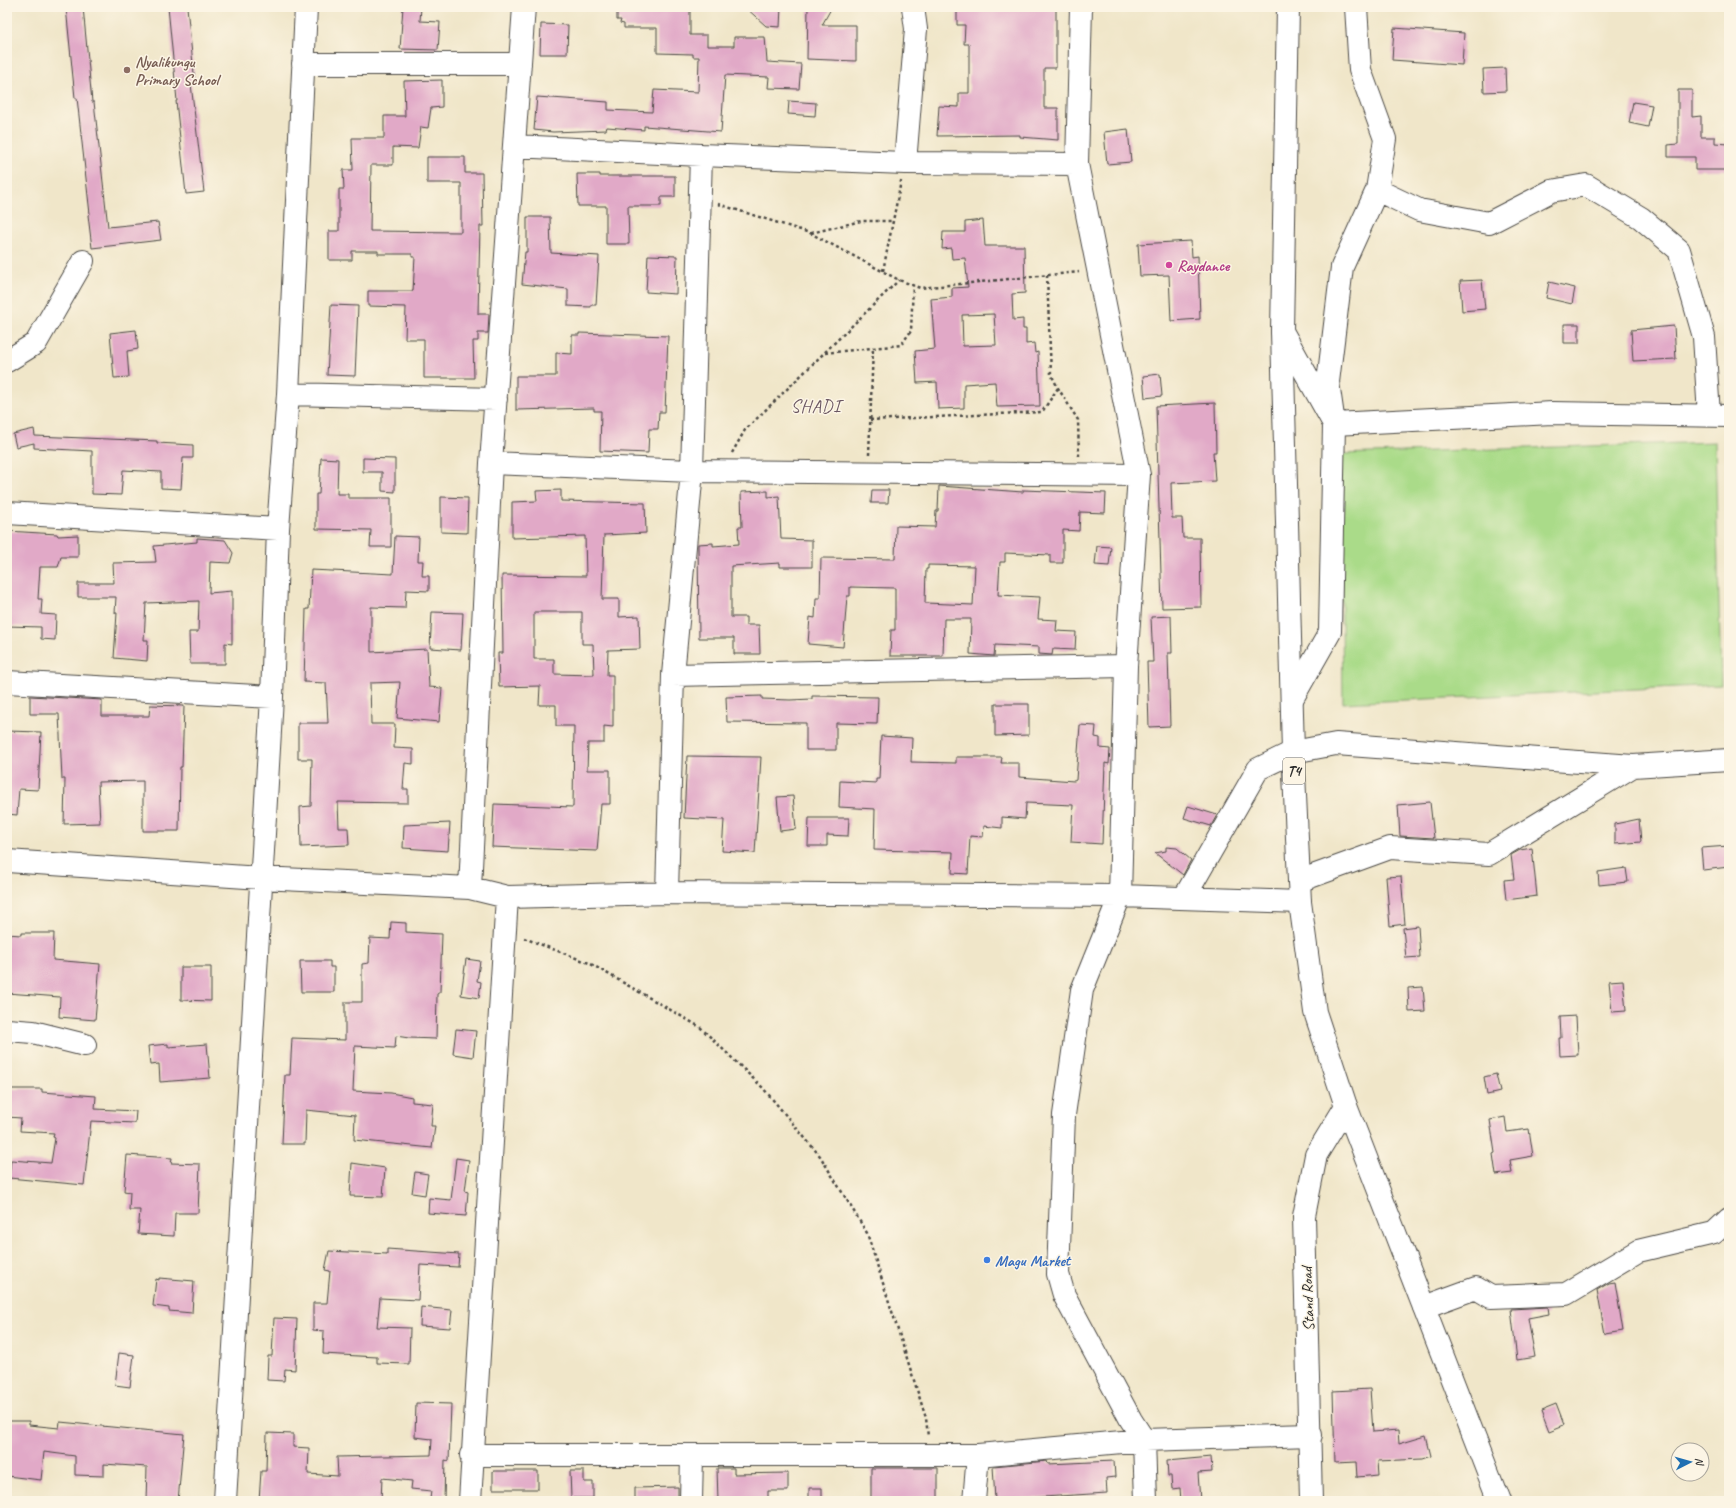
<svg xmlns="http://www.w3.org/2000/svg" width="1736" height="1508" viewBox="0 0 1736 1508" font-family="Caveat,sans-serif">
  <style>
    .green { fill: #aadb89; stroke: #6a835a }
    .building { fill: #e1a9c7; fill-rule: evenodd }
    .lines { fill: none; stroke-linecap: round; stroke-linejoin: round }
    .minor-casing { stroke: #494743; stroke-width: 24 }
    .major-casing { stroke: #494743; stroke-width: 24 }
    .highway-casing { stroke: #494743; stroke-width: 24 }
    .path { stroke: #494743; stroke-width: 2.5; stroke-dasharray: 3 3; stroke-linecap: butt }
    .minor { stroke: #fff; stroke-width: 22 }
    .major { stroke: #fff; stroke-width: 22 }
    .highway { stroke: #fff; stroke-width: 22 }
    .education-dot { fill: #8d6e63; stroke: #fcf5e5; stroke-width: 1.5 }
    .hotel-dot { fill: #d1479c; stroke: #fcf5e5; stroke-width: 1.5 }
    .shop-dot { fill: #3f7fe0; stroke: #fcf5e5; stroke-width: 1.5 }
    .labels { text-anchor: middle; stroke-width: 3; stroke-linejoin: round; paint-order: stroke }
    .shield { fill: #fcf5e5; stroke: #6a6863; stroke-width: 1 }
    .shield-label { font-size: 15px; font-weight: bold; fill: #2b2b2b }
    .education-label { font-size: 16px; font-weight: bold; fill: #785e54; stroke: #fcf5e5; text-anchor: start }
    .hotel-label { font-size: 16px; font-weight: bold; fill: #b23c85; stroke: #fcf5e5; text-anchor: start }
    .shop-label { font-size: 16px; font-weight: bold; fill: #366cbe; stroke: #fcf5e5; text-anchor: start }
    .street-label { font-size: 16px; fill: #2b2b2b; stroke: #fcf5e5 }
    .quarter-label { font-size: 18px; letter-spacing: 1px; fill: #6b5762; stroke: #fcf5e5 }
  </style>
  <rect width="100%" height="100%" fill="#fcf5e5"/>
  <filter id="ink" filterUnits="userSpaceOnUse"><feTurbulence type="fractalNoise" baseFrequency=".025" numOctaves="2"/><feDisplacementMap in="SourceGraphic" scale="8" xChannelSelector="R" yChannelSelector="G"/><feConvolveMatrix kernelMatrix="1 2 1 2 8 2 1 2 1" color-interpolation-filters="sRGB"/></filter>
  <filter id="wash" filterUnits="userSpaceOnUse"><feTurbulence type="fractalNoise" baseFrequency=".012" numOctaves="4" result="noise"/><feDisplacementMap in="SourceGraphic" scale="16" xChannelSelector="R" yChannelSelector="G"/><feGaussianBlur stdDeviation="0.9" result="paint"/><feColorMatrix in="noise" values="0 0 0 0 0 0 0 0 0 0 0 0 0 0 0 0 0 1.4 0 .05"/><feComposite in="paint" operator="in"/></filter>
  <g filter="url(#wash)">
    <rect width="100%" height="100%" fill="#f0e6c9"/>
    <path class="green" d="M1715 442 1721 685 1343 703 1340 454Z"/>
    <g id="blocks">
      <path class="building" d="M66 7H83L92 102H94L108 227 158 222 161 240 92 248 88 215 90 214 77 98H75Z
        M168 7H187L195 83 191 84 204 192 186 194 176 101H177Z
        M403 7H421L420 21 440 22 438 50 400 49Z
        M617 7H690V35H707V46H734V37H765L767 62 801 64 799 89 768 88 769 77 725 75 721 132 644 126V130L607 127 606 130 553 132 534 130 537 97 608 102V110L652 112 654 90 698 92 699 57H693V54L657 53V28H624V24L620 23 621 20H617Z
        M745 7H781L780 27 766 26Z
        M808 7H832L822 25H856V61L807 59Z
        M957 7H1056V68H1044V108H1058V140L1020 137V135L937 136 939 106 959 107V93H969V44H964L965 25H957Z
        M541 24 568 25 567 54H540Z
        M1394 28 1464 33 1462 65 1392 60Z
        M1505 68 1506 91 1484 92 1483 69Z
        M442 80V107L431 108 428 128 421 127 418 148 393 147V165H371L370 231 461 232V183H427V157H465V173H482L483 226H480L478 314H489L488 333H478V341H473L474 378H424V339H405L406 307 368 306V291H413L415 257H412V254H378V251H352V260H329V231H339V189H344L343 170H353L352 138H384V116H405L404 81Z
        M1678 90H1692V117L1701 116V137H1715V143L1729 144V170H1695V157H1668V145L1678 144Z
        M789 101 816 103 815 116 788 114Z
        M1633 102 1652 105 1648 127 1629 123Z
        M1128 129 1131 162 1107 164 1104 132Z
        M577 174H600V176H675V197H661V206H628L629 244H606V206H578Z
        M527 217H550L551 253 599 256 596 305H591V307L568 306V289L522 284 525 252H527Z
        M983 220 985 246H1024L1025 293 1012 294 1013 320 1023 319V329H1026V344L1034 343 1035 353 1038 352 1040 406 997 407 995 382 964 384V408L938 409 937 382 917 383 915 351 935 349 931 299 952 297V288L968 287 965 258 952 259 951 248 942 249 943 232H965V222ZM994 314 996 345 963 346 962 315Z
        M1191 241 1192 257 1198 256 1200 319 1171 321 1169 275 1140 276 1138 244Z
        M648 255 677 256 676 294 646 292Z
        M1482 280 1485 309 1462 311 1460 281Z
        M1549 282 1575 288 1572 304 1546 298Z
        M331 305 358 306 355 376 327 375Z
        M1564 324H1579V343H1564Z
        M1674 326 1676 359 1633 361 1631 330Z
        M136 330 138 349 127 351 129 377 114 378 110 333Z
        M579 333 668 336 665 412H659L658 429H649L648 453 600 451 601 411H594V408L516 410V376H556V353L572 354V335H579Z
        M1160 374 1162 396 1145 398 1143 376Z
        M1215 403 1216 452H1213L1215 481 1171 483 1172 518H1182L1183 538H1200L1201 607 1162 608 1156 406Z
        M34 429 35 436 157 441V443L193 445V458H183L181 489 161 488V472L123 470 121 495 92 494V451L34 448V443L16 447 13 434Z
        M321 458 338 459 337 494H348V498H391V547H370L371 530 316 529V494H319Z
        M363 458 395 459V492L382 491V472H363Z
        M939 486 1023 492V490L1106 493 1105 513 1080 512 1079 531 1063 530V563H1050V555L1005 553V562H1000L998 595 1040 597 1038 619 1057 620 1056 631 1076 632 1075 650 1053 649 1052 655 1039 654V647L995 645 994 656 970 654 971 619H944L943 656H890L891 630H895V588L850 587V596H847L843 647 808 644 810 617 815 618 816 598H820L821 558 895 559 896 526 935 527 936 511H938ZM928 565 975 566 973 605 925 603 926 569H928Z
        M561 490V501L645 503 646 533 604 535 602 599H619V617L639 616 640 649 608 650 607 675H613V727L604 726V743H588L587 770H610V804H601L597 851 492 847 494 804 573 807 574 726H556V705H539L540 686 499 687 498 653H503L502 575 586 576 585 536 512 538V502L537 501 536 491ZM534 612H582V644H593L594 675 554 674V659H534Z
        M872 490H889L888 503H871Z
        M768 491V497L779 496 781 539 812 540V567H780V563L731 566V617H746V625H759L760 654H734V638H699L698 544 713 543V546L739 544 738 527H742L741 492Z
        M441 497 468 498 467 533 441 532Z
        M7 531 57 534 58 536 78 535V557H61L58 567H40L38 599H42L41 614 56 615 55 640 41 639V627L7 626Z
        M395 536 419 537 418 561H423L422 576H429V591L406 590 405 608 371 607V652L427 649 429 687 442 688 439 722 397 718 400 682 370 683 371 724H395L394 748 413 749V764L405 763 403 789H408V803L338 802 339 828H348L349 845 301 847 300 807 311 806 312 759H298V723H328L326 683 304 682 306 609H309L311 570 393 574Z
        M197 538 225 540 233 553 230 563 210 562 209 593 232 591V644L225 643V664H190L189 632H198L199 601 146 603 144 640H148L147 661 114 658 117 613H115L116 597H78V583H114L113 563 156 562 154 546 197 542Z
        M1097 546 1111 547 1109 566 1095 565Z
        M432 612 463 613 461 650 430 648Z
        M1171 616 1172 653H1168L1170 726 1149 727 1147 662H1153L1151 617Z
        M30 696 102 700V716H149L150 705 184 706 182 767H180L179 831H143V781L98 782 100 823 64 824 65 779H62L59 714H30Z
        M762 696V699L790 700 812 699V696L878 697 877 724 836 723V750H806V723L727 722 726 697Z
        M995 704H1029V735L995 736Z
        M1080 725 1096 726 1095 737 1100 738V748L1110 749 1109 764 1105 763 1102 844 1071 842 1073 805 1026 803 1025 819 1002 817V828L984 826 983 837 970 836 968 874 952 873 953 852 874 850 875 809 839 807 840 781 876 783V779H879L881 736 912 738 911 762 956 763V757H1002L1001 763H1019V777L1074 781 1076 780Z
        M7 731 41 732 38 790 19 789 17 815 7 814Z
        M687 756 761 757 755 853 722 851 724 820 684 818Z
        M793 796 796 829 780 831 777 797Z
        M1430 802 1434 838 1400 836 1398 805Z
        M1188 806 1217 815 1211 826 1184 818Z
        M809 818H849L848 836 827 835V846H808Z
        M1639 819 1641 842 1615 844V824Z
        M450 823 448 851 403 848 404 825Z
        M1729 846V867L1703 870 1701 848Z
        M1166 847 1177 848 1191 860 1183 875 1155 853 1166 851Z
        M1532 848 1537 896 1506 900 1504 880 1514 879 1511 855 1520 850Z
        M1626 868 1628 882 1599 885 1598 872Z
        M1401 876 1405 924 1390 926 1386 877Z
        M391 922 406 923V932L442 934 440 992 437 994 436 1039 409 1038 396 1036 395 1048 355 1046 353 1091 391 1093 412 1097V1102L433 1104 431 1126H435L432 1148 354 1140 355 1115 306 1110 305 1144H282L285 1075H290L292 1038 345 1040V1002H362V964L369 963 370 938 390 939Z
        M1418 926 1420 957 1406 958 1403 928Z
        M21 933H54L53 960 100 964 95 1020 59 1017 60 997 7 993V934L21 935Z
        M466 959 480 961 477 981 481 982 479 998 461 995Z
        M300 961H330V967H334V992H301Z
        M181 967H211V1001L181 1000Z
        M1623 980 1626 1011 1612 1012 1609 981Z
        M1423 987 1425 1011 1409 1012 1408 988Z
        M1576 1016 1578 1055 1560 1056 1559 1038H1561L1560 1017Z
        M456 1029 476 1031 473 1057 453 1054Z
        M168 1044V1047L207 1044 210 1078 160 1082 159 1064 150 1065 148 1046Z
        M1496 1074 1500 1092 1487 1095 1484 1077Z
        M7 1089H42V1092L96 1096 95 1109 136 1111 135 1123 91 1121 84 1185 9 1178 11 1160 51 1163 55 1138 53 1137 54 1133 20 1131 21 1118 7 1117Z
        M1505 1117 1507 1132 1529 1129 1533 1156 1510 1160 1512 1173 1496 1175 1493 1154 1495 1153 1490 1120Z
        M127 1155 172 1158 171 1163 200 1164 198 1213H175L174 1236 138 1234 140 1210H129L130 1192 124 1191Z
        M456 1158 469 1160 465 1191 468 1192 466 1216 428 1213 429 1198 451 1200Z
        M352 1163 385 1168 383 1197 350 1196Z
        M415 1172 428 1174 425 1195 412 1193Z
        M387 1249 459 1254 458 1267 420 1265 418 1300 380 1298 377 1327 410 1328 409 1364 377 1363V1357L323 1354 324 1331 313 1330V1303H327L330 1271 325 1270 329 1251 387 1254Z
        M159 1278 194 1281 192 1313 169 1311V1308L153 1306 156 1279 159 1280Z
        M1615 1282 1623 1331 1605 1334 1597 1290 1609 1283Z
        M421 1307 452 1310 450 1328 420 1326Z
        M1548 1307 1549 1314 1528 1318 1535 1357 1517 1360 1511 1309Z
        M274 1318 297 1319 295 1370 285 1369 284 1381 267 1380 268 1356H272Z
        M119 1353 134 1355 130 1387 115 1385Z
        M1370 1389 1373 1432 1398 1430 1399 1444 1426 1436 1431 1456 1422 1459 1378 1461 1379 1475 1357 1477 1356 1462 1335 1463 1333 1391Z
        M416 1403 451 1404 449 1461 445 1460 444 1500 430 1499 431 1491 411 1489 412 1481 382 1478 381 1501H259L261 1471H266L267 1433 293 1434V1447L309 1448 308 1474 338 1476 337 1457 431 1455 432 1439 415 1437Z
        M1556 1404 1564 1425 1549 1431 1541 1410Z
        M7 1421H29V1425L59 1428 60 1422 184 1434 178 1501H146L147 1467 104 1464V1476L75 1475V1456L44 1452 41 1480 7 1476Z
        M1211 1457 1212 1472 1198 1473 1200 1501H1181L1180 1488 1172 1489 1171 1476H1168L1167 1461Z
        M1047 1461 1048 1464 1114 1461 1115 1477 1106 1478 1107 1493 995 1500 993 1466Z
        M717 1468H734V1474L788 1473V1491H768V1501H718Z
        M871 1468H938V1501H871Z
        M493 1471H538V1489H493Z
        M570 1471H584V1482H593V1498H571Z
        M678 1487V1501H635V1488Z
        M809 1488H822V1501H809Z"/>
    </g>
  </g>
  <g filter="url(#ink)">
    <use href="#blocks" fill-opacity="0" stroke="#494743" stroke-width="1"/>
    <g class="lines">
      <g class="minor-casing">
        <path id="minor" d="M1081 7 1077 164 1139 475 1126 666 1120 896 1082 990 1064 1115 1058 1274 1064 1295 1131 1420 1144 1440 1146 1501
          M303 64H520
          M514 146 701 155
          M905 163 916 29 913 7
          M1377 190 1419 210 1489 223 1551 191 1586 185 1641 218 1679 250 1704 337 1709 415
          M1282 331 1334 424 1552 413 1729 416
          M7 361 36 343 83 261
          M288 394 496 399
          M491 463 692 471 1139 475
          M7 513 278 529
          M673 675 1126 666
          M7 682 272 697
          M1292 699 1330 632 1334 424 1328 382 1342 267 1377 190 1385 139 1360 70 1356 7
          M7 861 261 878 470 888 507 897 667 893 1120 896 1300 902
          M1299 881 1390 848 1489 854 1633 766 1729 760
          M470 888 491 463 524 7
          M667 893 673 675 692 471 701 155 905 163 1077 164
          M1184 898 1258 769 1293 752 1336 744 1633 766
          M7 1030 33 1032 85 1045
          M1424 1307 1476 1288 1491 1297 1566 1294 1638 1251 1714 1233 1729 1219
          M471 1455H978
          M225 1501 272 697 278 529 288 394 306 7
          M470 1501 507 897
          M691 1501 692 1455
          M974 1501 978 1455 1144 1440 1311 1435"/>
      </g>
      <g class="major-casing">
        <path id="major" d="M1311 1501 1304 1216 1316 1155 1346 1106"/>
      </g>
      <g class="highway-casing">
        <path id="highway" d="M1288 7 1282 331 1293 752 1300 902 1315 1012 1346 1106 1499 1501"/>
      </g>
      <path class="path" d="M718 204 810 233 899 280 920 288 1079 272
        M811 233 861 221H893
        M883 271 901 181
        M1047 275 1051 374 1058 388 1078 420 1079 456
        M825 353 901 345 911 331 913 285
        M870 420 1042 412 1058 388
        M732 453 745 430 899 280
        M869 455 873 347
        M524 938 589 963 700 1027 763 1088 820 1156 867 1233 926 1418 928 1437"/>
      <use href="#minor" class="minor"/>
      <use href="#major" class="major"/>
      <use href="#highway" class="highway"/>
    </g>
  </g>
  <circle class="education-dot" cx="127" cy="70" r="4"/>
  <circle class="hotel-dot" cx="1169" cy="265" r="4"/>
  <circle class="shop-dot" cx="987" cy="1260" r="4"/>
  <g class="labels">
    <rect class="shield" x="1283" y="758" width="22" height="26" rx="3"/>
    <g class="shield-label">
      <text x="1294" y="776">T4</text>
    </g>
    <g class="education-label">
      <text x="135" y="67">Nyalikungu<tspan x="135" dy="18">Primary School</tspan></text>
    </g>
    <g class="hotel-label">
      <text x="1177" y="271">Raydance</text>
    </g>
    <g class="shop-label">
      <text x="995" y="1266">Magu Market</text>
    </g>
    <g class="street-label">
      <text transform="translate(1307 1299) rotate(-92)" y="6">Stand Road</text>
    </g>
    <g class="quarter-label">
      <text x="816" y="412">SHADI</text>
    </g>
  </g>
  <rect width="1736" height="1508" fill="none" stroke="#fcf5e5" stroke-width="24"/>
  <g transform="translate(1690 1462) rotate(84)"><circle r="19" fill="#fcf5e5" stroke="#a8a49b"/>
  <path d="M0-3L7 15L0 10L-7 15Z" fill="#1f6fb2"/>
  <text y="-6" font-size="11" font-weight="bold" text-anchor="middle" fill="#2b2b2b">N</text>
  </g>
</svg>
